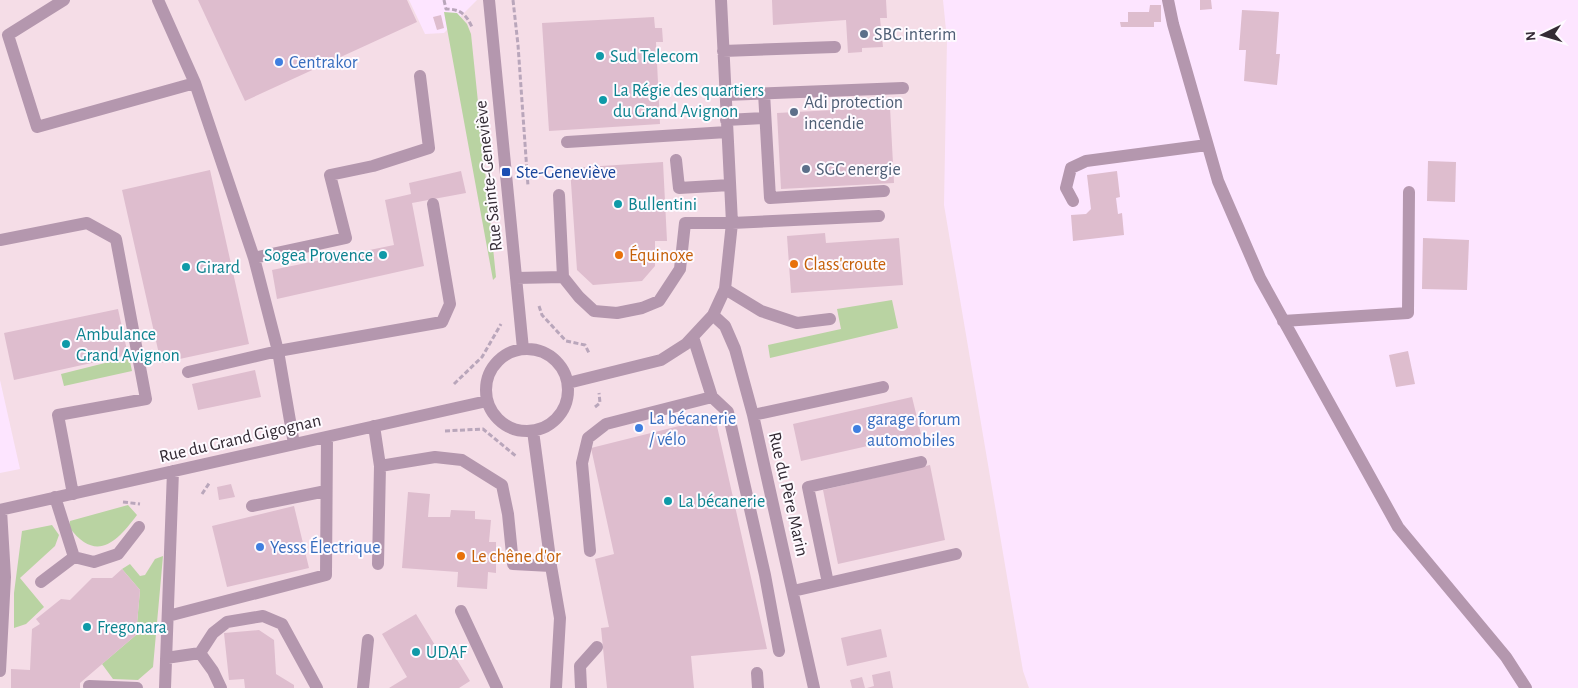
<svg xmlns="http://www.w3.org/2000/svg" width="1578" height="688" viewBox="0 0 1578 688" font-family="'Alegreya Sans',sans-serif">
  <style>
    .industrial { fill: #f5dde7 }
    .green { fill: #b9d3a2 }
    .building { fill: #debdce }
    .lines { fill: none; stroke-linecap: round; stroke-linejoin: round }
    .path { stroke: #b9a6bb; stroke-width: 3; stroke-dasharray: 5 2.5; stroke-linecap: butt }
    .minor { stroke: #b497ae; stroke-width: 12 }
    .service-dot { fill: #5c6f8a; stroke: #fefaff; stroke-width: 2 }
    .culture-dot { fill: #0f9aa8; stroke: #fefaff; stroke-width: 2 }
    .shop-dot { fill: #3f7fe0; stroke: #fefaff; stroke-width: 2 }
    .transit-dot { fill: #1a4fb4; stroke: #fefaff; stroke-width: 2 }
    .food-dot { fill: #e8710a; stroke: #fefaff; stroke-width: 2 }
    .labels { text-anchor: middle; stroke-width: 4; stroke-linejoin: round; paint-order: stroke }
    .service-label { font-size: 18px; fill: #4e5e75; stroke: #fefaff; text-anchor: start }
    .culture-label { font-size: 18px; fill: #0d838f; stroke: #fefaff; text-anchor: start }
    .shop-label { font-size: 18px; fill: #366cbe; stroke: #fefaff; text-anchor: start }
    .transit-label { font-size: 18px; fill: #164399; stroke: #fefaff; text-anchor: start }
    .street-label { font-size: 18px; fill: #342b35; stroke: #fefaff }
    .food-label { font-size: 18px; fill: #c56008; stroke: #fefaff; text-anchor: start }
  </style>
  <rect width="100%" height="100%" fill="#fde5ff"/>
  <path class="industrial" d="M0 0H409L425 34 444 33 477 0H943L947 40 944 205 1023 671 1029 688H0V473L20 469 0 380Z"/>
  <path class="green" d="M444 12 457 13 467 24 471 34 496 277 493 280Z
    M892 300 898 328 770 358 768 345 841 329 837 309Z
    M129 357 132 371 64 386 61 374Z
    M128 505 137 515C116 543 96 563 69 527L70 521Z
    M52 525 59 535 55 546 20 578 44 607 26 624 14 628V593L22 531Z
    M163 556 153 667 138 680 113 679 102 664 136 635 140 590 122 569 130 564 140 576 145 575 155 559Z"/>
  <path class="building" d="M198 0H407L417 22 245 101Z
    M772 0H886L887 18H880L883 47 862 48V52L848 53 846 20 773 25Z
    M1200 0H1211L1212 9 1200 10Z
    M1150 5H1161V22H1154V27H1121L1120 22H1128V12H1149Z
    M1242 10 1279 12 1276 54H1280L1277 85 1244 81 1246 50H1239Z
    M441 15 444 28 437 30 433 17Z
    M654 17 655 28H662L663 42H656L660 124 549 131 542 23Z
    M890 107 894 183 781 189 777 113Z
    M1428 161 1456 162 1455 202 1427 201Z
    M663 162 667 241H655V266L642 281 593 285 577 270 570 168Z
    M210 170 249 344 161 363 122 190Z
    M461 171 466 193 412 203 424 266 277 299 272 270 394 245 385 200 411 194 409 183Z
    M1117 171 1120 197 1116 198 1118 214 1122 213 1124 235 1073 241 1071 215 1086 214 1091 209 1087 175Z
    M825 233 826 243 899 238 903 285 791 293 787 236Z
    M1423 238 1469 240 1467 290 1422 289Z
    M118 309 128 355 14 380 4 333Z
    M1408 351 1415 384 1396 387 1389 355Z
    M255 370 261 397 198 410 192 384Z
    M912 397 921 434 801 461 793 424Z
    M715 417 767 649 691 656 694 688H607L601 628 609 627 595 559 614 554 591 448Z
    M930 465 945 540 838 564 823 490Z
    M231 484 235 497 219 500 217 487Z
    M408 492 430 494 428 517H450L451 510 475 511V519L491 520 489 542H496V573L488 572 487 589 457 587 458 572 402 568Z
    M294 506 309 568 227 587 212 526Z
    M122 569 140 590 136 635 80 683V688H11V669L30 670 32 629 40 624 36 619 61 599 70 600 92 578H112Z
    M416 614 441 655 451 650 470 681 459 688H389L407 677 382 634Z
    M881 629 887 657 847 666 841 638Z
    M259 630 274 640 276 674 294 685V688H245L244 679 229 680 224 633Z
    M890 671 893 688H867L874 686 872 675Z
    M862 677 865 688H852L850 680Z"/>
  <g class="lines">
    <path class="path" d="M444 0 446 9C460 9 466 14 472 27
      M513 0 518 45 528 186
      M539 306 542 315 566 341 585 345 589 353
      M454 384 482 357 501 324
      M595 407 600 403 599 393
      M445 431 483 429 517 457
      M202 494 210 482
      M123 502 140 504"/>
    <path class="minor" d="M64 0 8 35 37 127 195 83
      M158 0 195 83 254 258 278 351 294 444
      M489 0 523 349
      M1168 0 1173 24 1218 181 1260 278 1398 527 1506 657 1526 688
      M723 51 835 47
      M764 93 770 198 884 191
      M725 95 903 88
      M726 120 765 118
      M567 142 727 132
      M676 160 679 188 730 185
      M1073 201 1066 188 1071 168 1086 161 1207 145
      M0 240 87 223 116 239 146 399 58 415 73 494
      M254 258 346 238 330 175 373 166 429 148 420 76
      M563 277 579 297 594 311 617 313 642 308 659 301 680 269 685 223H732L879 216
      M516 278 563 277 559 195
      M725 289 761 311 797 323 830 319
      M713 315 725 326 735 349 753 415 814 688
      M1283 321 1408 313 1409 192
      M486 390a41 41 0 1 1 82 0a41 41 0 1 1-82 0Z
      M188 372 278 351 442 322 450 304 433 204
      M568 383 661 360 686 344 713 315 725 289 732 223 721 0
      M712 397 728 412 765 575 779 651
      M753 415 883 387
      M374 426 380 466 378 564
      M533 431 551 566 560 618 556 688
      M380 466 435 457 462 460 502 485 508 514 513 564 551 566
      M252 506 326 491
      M0 510 487 401
      M590 551 582 463 588 438 606 424 712 397 693 337
      M74 557 94 562 118 554 139 527
      M41 582 74 557 55 497
      M828 583 808 487 921 462
      M793 591 956 554
      M461 611 497 688
      M168 616 326 575 327 437
      M200 653 213 671 221 688
      M166 658 200 653 213 633 227 622 263 616 282 624 317 688
      M0 671 5 577 1 510
      M757 673 758 688
      M89 686 137 688
      M165 688 173 471
      M363 688 368 640
      M581 688 580 666 597 647"/>
  </g>
  <g class="service-dot">
    <circle cx="864" cy="34" r="5"/>
    <circle cx="794" cy="112" r="5"/>
    <circle cx="806" cy="169" r="5"/>
  </g>
  <g class="culture-dot">
    <circle cx="600" cy="56" r="5"/>
    <circle cx="603" cy="100" r="5"/>
    <circle cx="618" cy="204" r="5"/>
    <circle cx="383" cy="255" r="5"/>
    <circle cx="186" cy="267" r="5"/>
    <circle cx="66" cy="344" r="5"/>
    <circle cx="668" cy="501" r="5"/>
    <circle cx="87" cy="627" r="5"/>
    <circle cx="416" cy="652" r="5"/>
  </g>
  <g class="shop-dot">
    <circle cx="279" cy="62" r="5"/>
    <circle cx="639" cy="428" r="5"/>
    <circle cx="857" cy="429" r="5"/>
    <circle cx="260" cy="547" r="5"/>
  </g>
  <rect class="transit-dot" x="501" y="167" width="10" height="10" rx="2.5"/>
  <g class="food-dot">
    <circle cx="619" cy="255" r="5"/>
    <circle cx="794" cy="264" r="5"/>
    <circle cx="461" cy="556" r="5"/>
  </g>
  <g class="labels">
    <g class="service-label">
      <text x="874" y="40">SBC interim</text>
      <text x="804" y="108">Adi protection<tspan x="804" dy="21">incendie</tspan></text>
      <text x="816" y="175">SGC energie</text>
    </g>
    <g class="culture-label">
      <text x="610" y="62">Sud Telecom</text>
      <text x="613" y="96">La Régie des quartiers<tspan x="613" dy="21">du Grand Avignon</tspan></text>
      <text x="628" y="210">Bullentini</text>
      <text x="373" y="261" text-anchor="end">Sogea Provence</text>
      <text x="196" y="273">Girard</text>
      <text x="76" y="340">Ambulance<tspan x="76" dy="21">Grand Avignon</tspan></text>
      <text x="678" y="507">La bécanerie</text>
      <text x="97" y="633">Fregonara</text>
      <text x="426" y="658">UDAF</text>
    </g>
    <g class="shop-label">
      <text x="289" y="68">Centrakor</text>
      <text x="649" y="424">La bécanerie<tspan x="649" dy="21">/ vélo</tspan></text>
      <text x="867" y="425">garage forum<tspan x="867" dy="21">automobiles</tspan></text>
      <text x="270" y="553">Yesss Électrique</text>
    </g>
    <g class="transit-label">
      <text x="516" y="178">Ste-Geneviève</text>
    </g>
    <g class="street-label">
      <text transform="translate(488 176) rotate(-96)" y="6">Rue Sainte-Geneviève</text>
      <text transform="translate(240 438) rotate(-13)" y="6">Rue du Grand Gigognan</text>
      <text transform="translate(789 494) rotate(77)" y="6">Rue du Père Marin</text>
    </g>
    <g class="food-label">
      <text x="629" y="261">Équinoxe</text>
      <text x="804" y="270">Class'croute</text>
      <text x="471" y="562">Le chêne d'or</text>
    </g>
  </g>
  <g transform="translate(1543 35) rotate(265)" stroke="#fefaff" stroke-width="4" paint-order="stroke">
  <path d="M0-4L9 19L0 12L-9 19Z" fill="#342b35"/>
  <text y="-8" font-size="14" font-weight="bold" text-anchor="middle" fill="#342b35">N</text>
  </g>
</svg>
